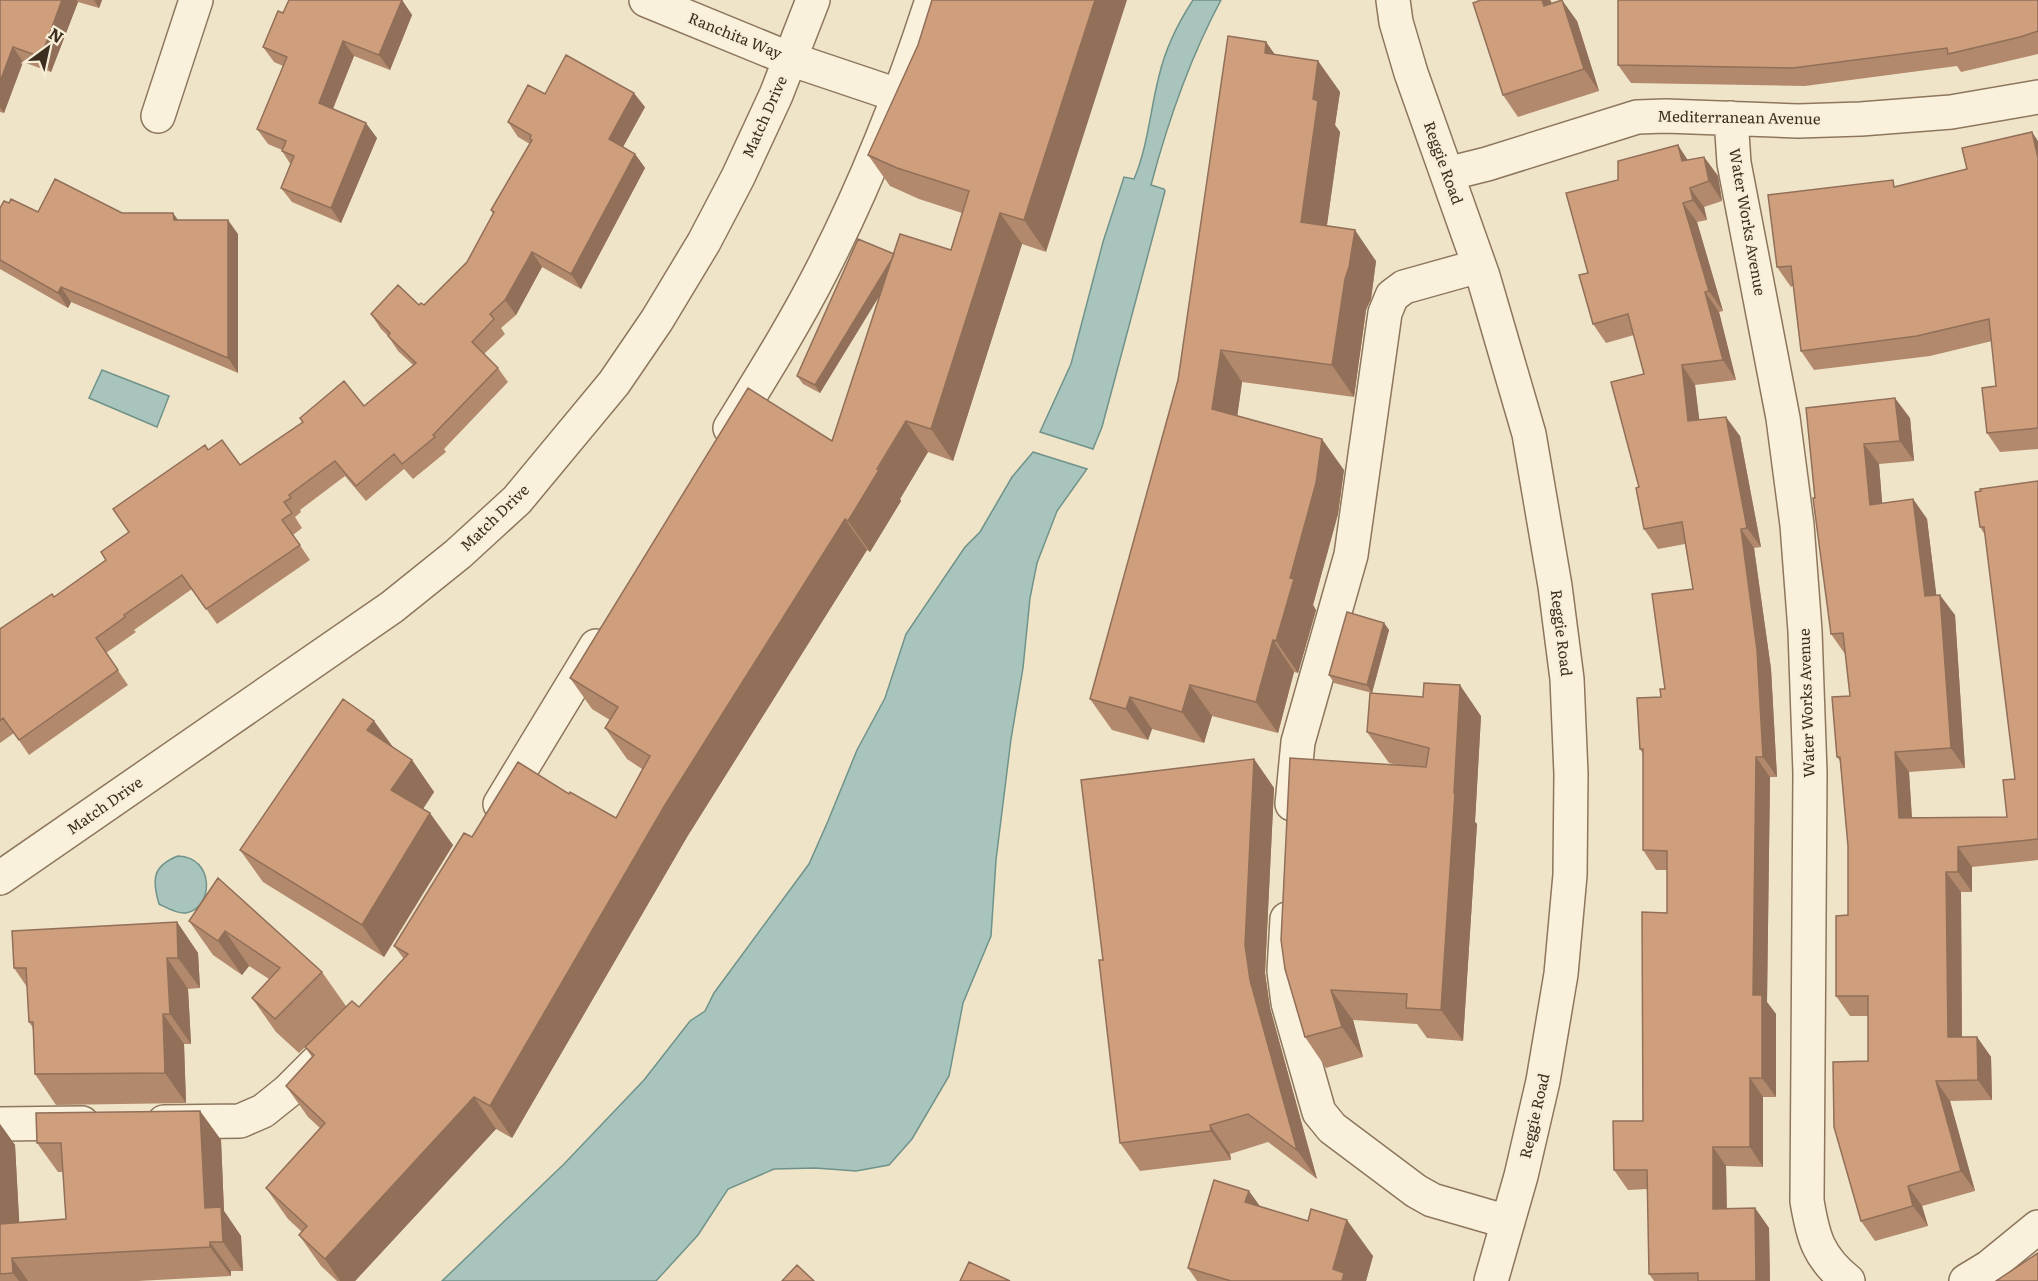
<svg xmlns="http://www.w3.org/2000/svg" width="2038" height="1281" viewBox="0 0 2038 1281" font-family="Literata,serif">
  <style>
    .water { fill: #a9c4bc; stroke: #6f938a; stroke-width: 1.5 }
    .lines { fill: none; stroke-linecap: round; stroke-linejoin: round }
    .minor-casing { stroke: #8d765c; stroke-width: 36 }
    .minor { stroke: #faf1dc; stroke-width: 33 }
    .wall { fill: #b2896c }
    .shaded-wall { fill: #916f58 }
    .building { fill: #cf9f7d; stroke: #916f58; stroke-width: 1.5 }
    .labels { text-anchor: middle; stroke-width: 4.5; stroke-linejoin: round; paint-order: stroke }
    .street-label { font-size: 15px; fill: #3d2e20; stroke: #f7eed8 }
  </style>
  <rect width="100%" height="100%" fill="#f0e4c8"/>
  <path class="water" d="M1193 0H1221C1190 58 1168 121 1151 185L1164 189 1165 191 1102 427 1093 449 1040 432 1071 364 1103 242 1124 177 1134 179C1148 146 1150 111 1159 76 1165 50 1178 23 1193 0Z
    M102 370 169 396 157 427 89 398Z
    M1033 452 1087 469 1057 511 1037 563 1030 598 1023 668 1011 739 996 860 991 936 963 1003 949 1076 912 1139 889 1165 856 1171 815 1168 774 1169 728 1189 698 1235 656 1281H442L564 1164 644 1080 690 1021 705 1011 714 993 809 864 828 821 857 750 885 698 906 634 965 547 980 532 1012 477Z
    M178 856C215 857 214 908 186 913 177 914 167 908 159 904 152 880 152 866 178 856Z"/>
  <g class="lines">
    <g class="minor-casing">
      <path id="minor" d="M646 0 790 59 897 95
        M1393 0 1396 22 1411 73 1483 276 1529 434 1555 586 1567 679 1571 774 1570 875 1561 974 1543 1081 1521 1176 1491 1281
        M158 116 196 0
        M1731 118 1734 163 1783 418 1797 525 1805 631 1810 773 1807 1201C1813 1237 1818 1257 1848 1281
        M1447 174 1487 164 1637 117 1666 116 1798 121 1861 119 1951 112 2038 97
        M730 428C762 376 794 325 822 270 865 186 903 90 932 0
        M500 804 596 646
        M1292 804 1298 742 1351 555 1385 313 1392 296 1404 287 1479 266
        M0 878 392 607 458 554 517 500 614 383 657 320 704 242 738 177 776 95 813 0
        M1287 919 1284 971 1288 1003 1319 1112 1332 1128 1416 1191 1432 1200 1508 1222
        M164 1122 240 1121 263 1111 288 1091 321 1058
        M0 1124 82 1123
        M1966 1281 1989 1267 2038 1227"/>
    </g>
    <use href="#minor" class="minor"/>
  </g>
  <path class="wall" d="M0 0H102L99 8 78 2 51 72 23 62 4 113 0 112Z
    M402 0 412 15 390 70 354 56 333 109 377 138 341 223 292 202 281 188 291 165 282 151V150L268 144 257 129 283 66 274 62 263 47Z
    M2038 0V54L1961 72 1957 66 1805 86 1631 83 1618 65Z
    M1551 3 1577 21 1599 91 1518 117 1503 95Z
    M1266 42 1275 55 1318 61 1340 92 1335 125 1340 132 1327 225 1376 261 1371 299 1366 310 1354 397 1242 382 1237 416 1344 470 1338 514 1313 605 1316 610 1298 673 1294 672 1278 733 1212 716 1204 743 1152 729 1148 740 1112 730 1090 699 1178 380Z
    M918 45 1046 252 1022 244 953 461 928 452 900 499 901 501 870 552 867 550 687 837 512 1138 496 1129 355 1281H337L321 1266 299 1235 302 1232 288 1219 266 1188 320 1128 308 1117 286 1086 312 1057 305 1047 299 1053 276 1032 252 998 269 979 249 966 242 975 213 955 189 921 218 878 322 972 346 1006 359 1007 404 959 394 946 472 837 569 794 616 818 642 769 627 759 605 728 610 720 592 709 570 678 832 441 880 295 820 393 803 384 797 376 894 254 951 250 962 213 919 199 890 186 868 155Z
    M545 94 645 107 623 147 635 154 645 168 581 289 542 267 516 315 501 328 505 334 484 354 498 368 508 382 444 449 446 452 413 479 404 469 366 501 345 476 300 510 301 512 295 517 302 528 293 535 310 560 217 624 192 589 134 630 136 632 106 653 128 685 29 755 14 733 0 743V629L54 597 106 560 129 532 208 450 240 465 364 406 413 365 398 351 388 336 381 329 371 314 419 305H424L467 262 493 214 491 210 530 144 518 137 508 122Z
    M2038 141V449L2000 452 1987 433 1996 386 1992 341 1930 356 1814 370 1801 351 1793 286 1791 287 1777 267 1897 186 1967 169Z
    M1704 157 1718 176 1722 201 1704 207 1707 220 1697 222 1723 311 1719 312 1736 380 1695 385 1699 420 1740 436 1761 547 1754 548 1771 669 1777 777H1770L1767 1002 1776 1014V1097H1763V1167L1726 1166 1727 1209 1755 1208 1769 1228 1770 1281H1654L1649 1274 1648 1189 1628 1190 1614 1170 1643 1121 1667 913V870H1656L1643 850V754L1640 749 1661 697 1665 689 1693 589 1685 544 1658 549 1644 529 1639 487 1644 374 1634 335 1606 343 1593 324 1588 273 1618 180 1688 160Z
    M9 203 38 212 122 213 178 220 238 234V373L71 302 68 308 0 269V208Z
    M1806 408 1910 418 1914 461 1879 464 1882 503 1913 499 1927 519 1936 595 1955 615 1965 768 1909 772 1912 817H2007L2015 779 1985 535 1980 527 2038 481V860L1972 867V892H1961L1962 1037H1977L1991 1057 1992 1100 1950 1101 1975 1191 1922 1206 1928 1226 1875 1241 1861 1221 1868 1061V1016H1850L1836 996 1848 915V846L1840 761 1837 757 1850 696 1845 654 1831 634 1815 498Z
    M1384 623 1389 630 1372 693 1334 683 1329 675Z
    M1481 716 1475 822 1477 824 1463 1041 1427 1038 1417 1024 1353 1020 1363 1057 1326 1068 1305 1037 1398 765 1389 763 1367 732Z
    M374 721 393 747 412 760 434 792 423 809 453 845 384 957 263 882 240 850Z
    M1254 759 1274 788 1265 973 1270 1008 1317 1179 1268 1142 1230 1154 1231 1160 1140 1171 1120 1143 1103 960Z
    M177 922 198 953 200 988 188 989 191 1044H184L186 1103 56 1105 35 1074 33 1028 29 1022 27 987 14 968Z
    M200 1111 221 1140 224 1211 241 1236 243 1271H231V1276L138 1281H0V1124L15 1145 19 1222 66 1219 63 1172H58L37 1143Z
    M1261 1207 1308 1221 1373 1256 1366 1281H1197L1188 1268Z"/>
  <path class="shaded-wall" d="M62 0H76L78 2 51 72 41 57Z
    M94 0H102L99 8Z
    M402 0 412 15 390 70 379 55Z
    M1095 0H1127L1046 252 1024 220Z
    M1542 0H1550L1551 1 1559 27 1544 6Z
    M1562 0 1577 21 1599 91 1584 69Z
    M343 41 354 56 329 118 319 103Z
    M1266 42 1288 73 1265 53Z
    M13 47 23 62 4 113 0 107V82Z
    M1318 61 1340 92 1335 125 1340 132 1323 253 1301 222 1313 99Z
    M634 93 645 107 619 154 609 139Z
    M366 123 377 138 341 223 331 208Z
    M2032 132 2038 141V158Z
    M1678 145 1691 165 1682 161Z
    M635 154 645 168 581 289 571 274Z
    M1704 157 1718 176 1722 201 1709 181Z
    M1690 188 1704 207 1707 220 1693 200Z
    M1683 203 1697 222 1723 311 1709 291Z
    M173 213 184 228 174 220Z
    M1000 213 1022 244 953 461 931 429Z
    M228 220 238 234V373L228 358Z
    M1355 230 1376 261 1371 299 1366 310 1354 397 1332 365 1345 279Z
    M532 252 542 267 516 315 505 300Z
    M895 254 900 262 820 393 815 385Z
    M61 287 71 302 68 308 58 293Z
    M1705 292 1719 312 1736 380 1723 360Z
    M1221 350 1242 382 1234 440 1212 409Z
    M1682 365 1695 385 1702 440 1688 421Z
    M1895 398 1910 418 1914 461 1900 441Z
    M1726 417 1740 436 1761 547 1747 528Z
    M906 421 928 452 900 499 901 501 870 552 848 521Z
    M1322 439 1344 470 1338 514 1313 605 1316 610 1298 673 1276 641 1290 578Z
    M1864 444 1879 464 1884 525 1870 505Z
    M1913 499 1927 519 1939 616 1925 596Z
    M845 519 867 550 687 837 512 1138 490 1106 665 805Z
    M1741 529 1754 548 1771 669 1777 777 1763 757Z
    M1940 595 1955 615 1965 768 1951 748Z
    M1384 623 1389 630 1372 693 1367 685Z
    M1273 640 1294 672 1278 733 1256 702Z
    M1190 685 1212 716 1204 743 1182 712Z
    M1460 685 1481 716 1475 822 1477 824 1463 1041 1441 1010Z
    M1130 697 1152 729 1148 740 1126 709Z
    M374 721 397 753 367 730Z
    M1895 752 1909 772 1913 838 1899 818Z
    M1756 757 1770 777 1767 1002 1776 1014V1097L1762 1078 1753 995Z
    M1254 759 1274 788 1265 973 1270 1008 1317 1179 1297 1150 1250 980 1245 945Z
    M412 760 434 792 414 822 391 790Z
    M430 813 453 845 384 957 362 925Z
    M1958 847 1972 867V892L1958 872Z
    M1946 872 1961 892 1962 1057 1948 1037Z
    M177 922 198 953 200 988 178 958Z
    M225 931 249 966 242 975 218 941Z
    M167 958 188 989 191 1044 170 1014Z
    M1331 990 1353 1020 1363 1057 1342 1027Z
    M163 1014 184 1044 186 1103 165 1073Z
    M1977 1037 1991 1057 1992 1100 1978 1080Z
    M1750 1078 1763 1097V1167L1750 1147Z
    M1936 1081 1950 1101 1975 1191 1961 1171Z
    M474 1097 496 1129 355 1281H340L325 1259Z
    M200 1111 221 1140 224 1211 241 1236 243 1271 223 1242 205 1208Z
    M0 1124 15 1145 21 1253 0 1224Z
    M1210 1125 1230 1154 1231 1160 1211 1131Z
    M1713 1147 1726 1166 1727 1229 1713 1209Z
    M1908 1186 1922 1206 1928 1226 1913 1206Z
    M1249 1191 1275 1227 1245 1202Z
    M1755 1208 1769 1228 1770 1281H1756Z
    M1347 1220 1373 1256 1366 1281H1341L1333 1269Z
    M210 1242 231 1271V1276L210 1247Z
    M12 1258 28 1281H19L13 1273Z"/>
  <path class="building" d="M0 0H62L41 57 13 47 0 82Z
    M289 0H402L379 55 343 41 319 103 366 123 331 208 281 188 294 156 282 151 286 141 257 129 287 57 263 47 278 11 283 13Z
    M932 0H1095L1024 220 1000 213 931 429 906 421 877 469 879 470 848 521 845 519 665 805 490 1106 474 1097 325 1259 299 1235 307 1226 266 1188 325 1123 286 1086 314 1055 305 1047 352 1001 359 1007 408 954 394 946 464 833 472 837 518 762 569 794 570 792 616 818 650 756 605 728 618 707 570 678 748 388 832 441 900 234 951 250 969 191 897 168 868 155 918 45Z
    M1481 0H1542L1544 6 1562 0 1584 69 1503 95 1473 3Z
    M1618 0H2038V31L2020 37 1948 54 1947 48 1793 68 1618 65Z
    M1228 36 1266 42 1265 53 1318 61 1313 99 1318 101 1301 222 1355 230 1349 267 1345 279 1332 365 1221 350 1212 409 1322 439 1316 483 1290 578 1294 579 1276 641 1273 640 1256 702 1190 685 1182 712 1130 697 1126 709 1090 699 1178 380Z
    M566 55 634 93 609 139 635 154 571 274 532 252 505 300 490 314 494 319 472 342 498 368 433 435 435 437 402 464 394 454 356 486 335 461 289 495 291 498 284 502 292 513 282 520 300 545 206 609 182 575 124 615 125 617 96 638 118 670 19 740 3 718 0 721V629L52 594 54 597 106 560 101 552 129 532 113 509 205 445 208 450 222 440 240 465 303 422 300 418 344 381 364 406 416 363 388 336 390 333 371 314 398 285 419 305 421 303 424 305 467 262 494 212 491 210 532 140 530 139 531 135 508 122 528 85 545 94Z
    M2032 132 2038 158V428L1987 433 1982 388 1996 386 1989 319 1917 336 1801 351 1791 266 1777 267 1768 195 1893 180 1894 187 1967 169 1962 148Z
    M1678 145 1682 161 1704 157 1709 181 1690 188 1693 200 1683 203 1709 291 1705 292 1723 360 1682 365 1688 421 1726 417 1747 528 1741 529 1757 650 1763 757H1756L1753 995H1762V1078H1750V1147H1713V1209L1755 1208 1756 1281H1698V1273L1649 1274 1647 1170H1614L1613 1121H1643L1642 912 1667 913V851L1643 850V749H1640L1637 698 1661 697 1660 689H1665L1652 594 1693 589 1682 522 1644 529 1636 488 1639 487 1611 382 1644 374 1628 314 1593 324 1579 275 1588 273 1566 193 1618 180V161Z
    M55 179 122 213H173L174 220H228V358L61 287 58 293 0 260V208L4 201 9 203 11 199 38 212Z
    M858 239 894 254 892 259 815 385 797 376Z
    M1895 398 1900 441 1864 444 1870 505 1913 499 1925 596 1940 595 1951 748 1895 752 1899 818 2007 817 2003 780 2015 779 1984 527H1980L1975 492 1981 491 1980 489 2038 481V839L1958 847V872H1946L1948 1037H1977L1978 1080 1936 1081 1961 1171 1908 1186 1913 1206 1861 1221 1834 1127 1833 1062 1868 1061V996H1836V916L1848 915V846L1840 757H1837L1832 697 1850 696 1843 633 1831 634 1813 498H1815L1806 408Z
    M1347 612 1384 623 1367 685 1329 675Z
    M1424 683 1460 685 1454 793H1455L1441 1010 1406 1008 1407 994 1331 990 1342 1027 1305 1037 1285 969 1281 940 1290 758 1426 767 1429 748 1367 732 1370 693 1423 697Z
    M343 699 374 721 367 730 412 760 391 790 430 813 362 925 240 850Z
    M1254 759 1245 945 1250 980 1297 1150 1248 1114 1210 1125 1211 1131 1120 1143 1099 960H1103L1081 780Z
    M218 878 322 972 275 1019 252 998 280 968 225 931 218 941 189 921Z
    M177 922 178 958H167L170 1014H163L165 1073 35 1074 33 1022H29L26 968H14L12 931Z
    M200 1111 205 1208 221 1207 223 1242H210V1247L12 1258 13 1273 0 1274V1219V1224L66 1219 61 1143H37L36 1113Z
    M1214 1180 1249 1191 1245 1202 1308 1221 1311 1209 1347 1220 1333 1269 1344 1273 1342 1281H1231L1188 1268Z
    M2038 1253V1281H1996Z
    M969 1262 1010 1281H960Z
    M797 1265 814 1281H782Z"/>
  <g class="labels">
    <g class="street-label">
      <text transform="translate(735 36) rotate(22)" y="5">Ranchita Way</text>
      <text transform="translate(765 117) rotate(-66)" y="5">Match Drive</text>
      <text transform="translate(1739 118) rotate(1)" y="5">Mediterranean Avenue</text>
      <text transform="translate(1443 163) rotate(70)" y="5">Reggie Road</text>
      <text transform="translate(1747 222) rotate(80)" y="5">Water Works Avenue</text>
      <text transform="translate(495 518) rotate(-44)" y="5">Match Drive</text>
      <text transform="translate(1561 633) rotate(83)" y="5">Reggie Road</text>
      <text transform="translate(1807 703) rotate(-92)" y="5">Water Works Avenue</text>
      <text transform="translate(105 806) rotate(-35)" y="5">Match Drive</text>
      <text transform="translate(1535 1116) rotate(-77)" y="5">Reggie Road</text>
    </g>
  </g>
  <g transform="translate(48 48) rotate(33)" stroke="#f7eed8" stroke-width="4.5" paint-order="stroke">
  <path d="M0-4.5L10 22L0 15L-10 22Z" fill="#3d2e20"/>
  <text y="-9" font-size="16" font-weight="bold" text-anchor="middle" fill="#3d2e20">N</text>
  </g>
</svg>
